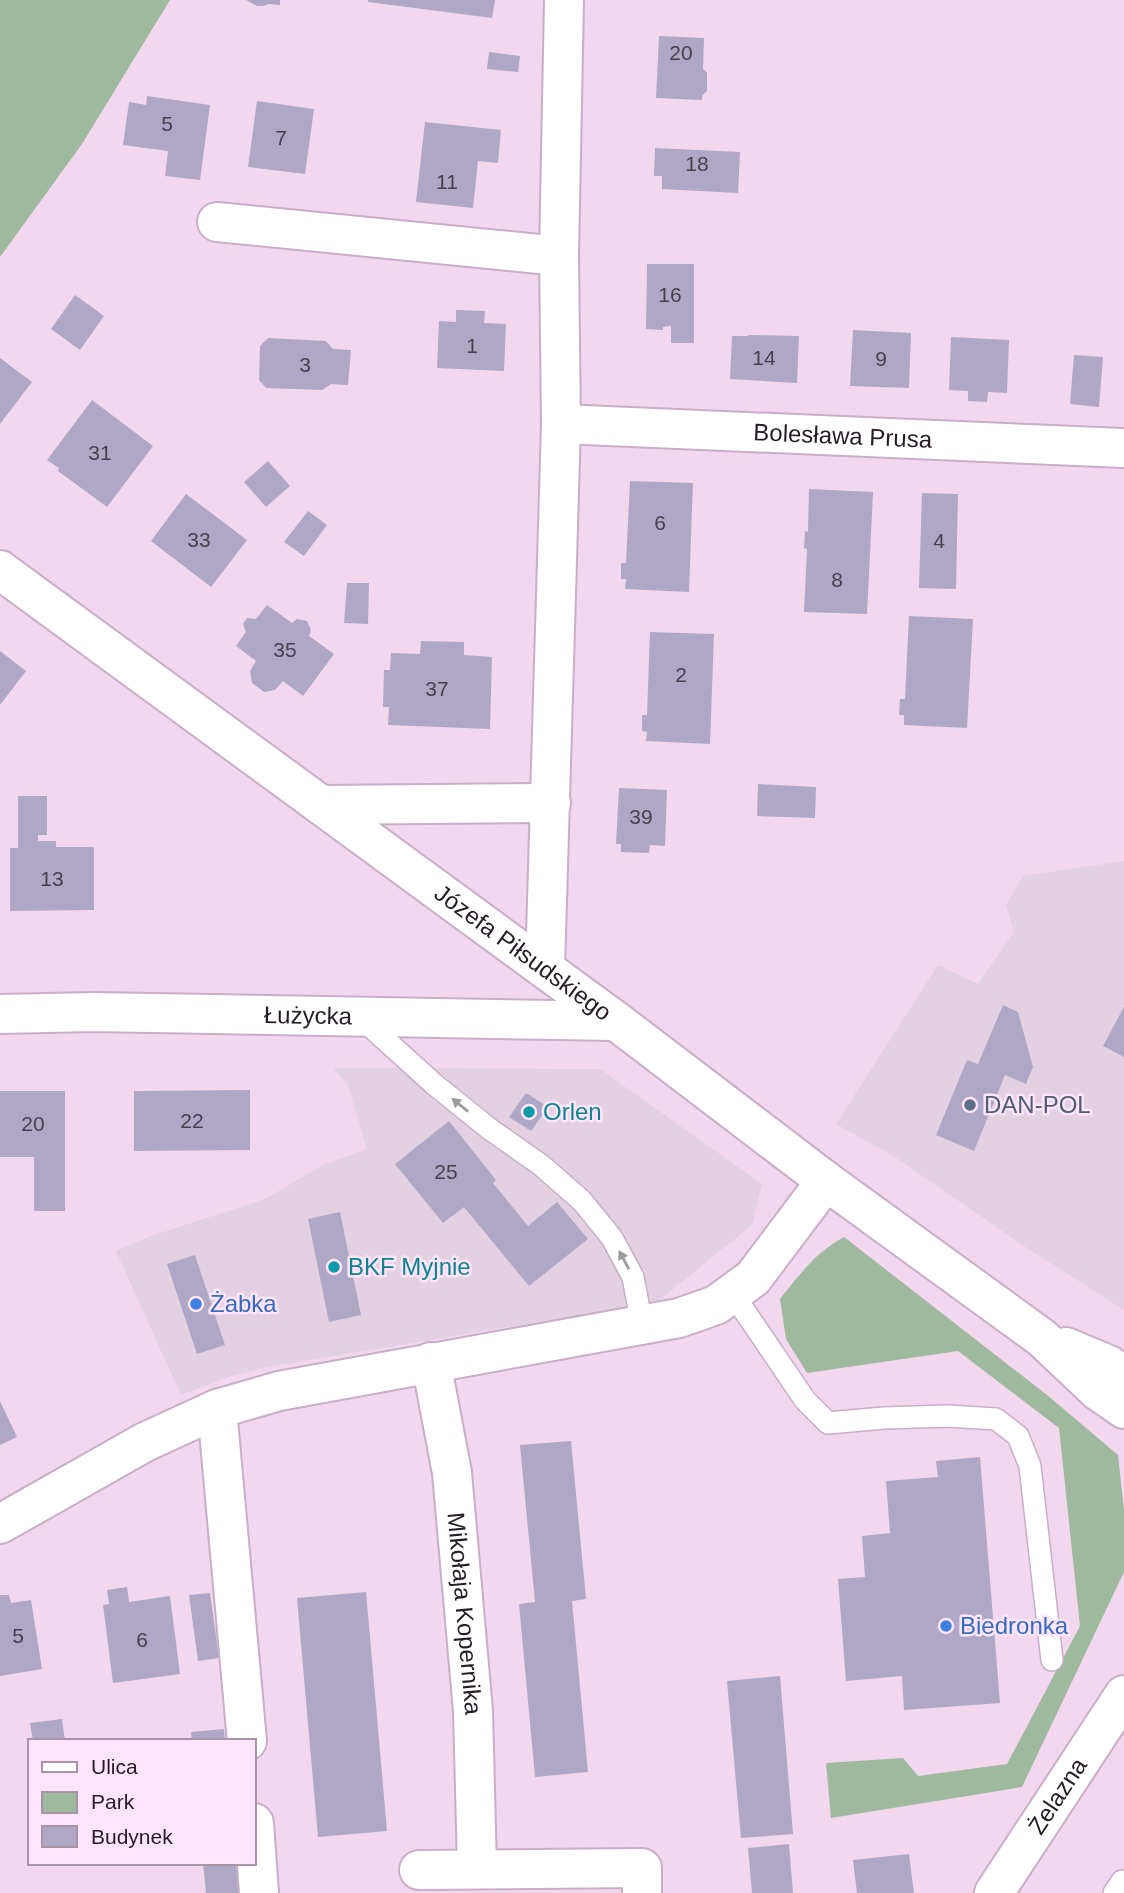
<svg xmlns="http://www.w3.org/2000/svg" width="1124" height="1893" viewBox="0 0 1124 1893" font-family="Arial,sans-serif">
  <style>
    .commercial { fill: #e3d0e0 }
    .green { fill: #9fb99f }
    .building { fill: #aea8c6 }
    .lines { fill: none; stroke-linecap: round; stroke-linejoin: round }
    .service-casing { stroke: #c8aec6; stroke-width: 24 }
    .minor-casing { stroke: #c8aec6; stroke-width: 42 }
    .tertiary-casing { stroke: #c8aec6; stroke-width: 42 }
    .service { stroke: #fff; stroke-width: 21 }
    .minor { stroke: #fff; stroke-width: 38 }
    .tertiary { stroke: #fff; stroke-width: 38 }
    .oneway { fill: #9d999d }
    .service-dot { fill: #5c6f8a; stroke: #ffe4fd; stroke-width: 2.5 }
    .culture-dot { fill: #0f9aa8; stroke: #ffe4fd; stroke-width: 2.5 }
    .shop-dot { fill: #3f7fe0; stroke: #ffe4fd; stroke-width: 2.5 }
    .labels { text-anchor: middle; stroke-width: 5; stroke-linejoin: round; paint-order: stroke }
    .number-label { font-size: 21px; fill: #483f4d }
    .street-label { font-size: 24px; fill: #261c25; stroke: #ffe4fd }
    .service-label { font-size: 24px; fill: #4e5e75; stroke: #ffe4fd; text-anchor: start }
    .culture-label { font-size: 24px; fill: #0d838f; stroke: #ffe4fd; text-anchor: start }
    .shop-label { font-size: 24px; fill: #366cbe; stroke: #ffe4fd; text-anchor: start }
  </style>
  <rect width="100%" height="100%" fill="#f2d7ef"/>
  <path class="commercial" d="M1124 861V1310L1021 1244 892 1155 836 1124 938 965 978 984 1014 932 1006 905 1023 876Z
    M333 1068 600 1069 762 1184 752 1225 657 1302 263 1368 232 1376 181 1395 116 1251 148 1237 265 1199 323 1165 367 1149 348 1085Z"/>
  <path class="green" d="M0 0H170L82 144 0 257Z
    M844 1237 1047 1395 1118 1455 1124 1511V1572L1022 1787 831 1818 826 1763 903 1758 918 1776 1007 1764 1080 1626 1059 1428 958 1351 807 1373 786 1339 780 1299C798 1276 817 1251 844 1237Z"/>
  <path class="building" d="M246 0H280V5L269 4 263 6H257Z
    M368 0H495L492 18 368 2Z
    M659 36 704 38 703 69 707 73V91L702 96V100L656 98Z
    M489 52 520 56 518 72 487 69Z
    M147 96 210 105 200 180 165 176 168 151 123 145 129 102 146 105Z
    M257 101 314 109 305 174 248 167Z
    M425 122 501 130 498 163 478 161 473 208 416 202Z
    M655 148 740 152 738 193 662 189V176H654Z
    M647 264H694V343H671V326L663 327V330L646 329Z
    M75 295 104 316 80 350 51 329Z
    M456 310 485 311 484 323 506 324 504 371 437 368 439 321 456 322Z
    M853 330 911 333 909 388 850 386Z
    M749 335 799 336 797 383 730 379 732 336H748Z
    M951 337 1009 340 1007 393 988 392 987 402 968 401V391L949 390Z
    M268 338 326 341 333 349 351 350 348 385 331 384 322 390 266 388 259 380 260 346Z
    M1074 355 1103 357 1099 407 1070 404Z
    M0 358 32 382 0 424Z
    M92 400 153 446 107 507 58 471 59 468 47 460Z
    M268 461 290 486 266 507 244 482Z
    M630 481 693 483 689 592 625 589 626 579H621V563H626Z
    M809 489 873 492 867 614 804 612 807 549 804 548 805 531 808 532Z
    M922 493 958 494 956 589 919 588Z
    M186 494 247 540 211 587 151 541Z
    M308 511 327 525 304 556 284 542Z
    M347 583H369L368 624 344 623Z
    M267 605 292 623 297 619 307 621 311 630 309 636 334 654 303 696 283 681 275 690 264 692 252 683 250 671 256 661 236 646 246 632 243 624 247 618 256 619Z
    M909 616 973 619 967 728 904 725V715H899L900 699H905Z
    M650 632 714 634 710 744 646 741 647 732 642 731V715H647Z
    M421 641 464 642V655L492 657 490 729 388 725 389 707H383L384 670H390L391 653 420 654Z
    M0 651 26 671 0 705Z
    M758 784 816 787 815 818 757 816Z
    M619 788 667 790 665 846 650 845 649 853 621 852V844H616Z
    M18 796H47V835H38V841H56V847H94V910L10 911V848H18Z
    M1003 1005 1018 1012 1033 1067 1026 1084 1005 1075 974 1151 936 1135 967 1060 978 1064Z
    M1124 1007V1057L1103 1046Z
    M250 1090V1150L134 1151V1091Z
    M0 1091H65V1211H34V1157H0Z
    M526 1093 548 1107 531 1131 509 1117Z
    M449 1121 496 1180 493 1183 528 1226 557 1202 588 1239 529 1286 464 1207 443 1223 395 1164Z
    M340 1212 361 1315 329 1322 308 1219Z
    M195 1255 225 1345 197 1354 167 1264Z
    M0 1401 17 1437 0 1445Z
    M571 1441 586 1599 572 1601 588 1772 535 1777 519 1604 535 1602 520 1445Z
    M980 1457 1000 1703 904 1710 902 1676 846 1681 838 1579 865 1577 862 1536 890 1533 886 1481 938 1477 936 1461Z
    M127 1587 129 1602 170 1596 180 1674 113 1683 103 1605 109 1604 107 1590Z
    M366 1592 387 1831 318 1837 297 1598Z
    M210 1593 219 1658 198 1661 189 1595Z
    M0 1595H9L11 1603 31 1600 42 1669 0 1676Z
    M780 1676 793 1834 741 1838 727 1681Z
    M62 1719 65 1741H33L30 1723Z
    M224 1729 225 1741H192L191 1732Z
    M789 1844 793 1893H752L748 1848Z
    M909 1854 914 1893H857L853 1860Z
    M203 1863H236L239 1893H206Z"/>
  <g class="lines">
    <g class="service-casing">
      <path id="service" d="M361 1018 435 1085 491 1130 541 1165 582 1201 612 1238 633 1277 642 1325
        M733 1294 805 1400 828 1423 884 1418 947 1416 996 1419 1018 1436 1030 1466 1052 1660
        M1114 1893 1122 1881"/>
    </g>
    <g class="minor-casing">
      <g id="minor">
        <path d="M217 222 559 256"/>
        <path id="s1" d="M561 424 1124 448"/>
        <path d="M321 805 551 803"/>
        <path d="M545 969 561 424 559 256 564 0"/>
        <path id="s2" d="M0 1014 93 1012 616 1021"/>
        <path id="s3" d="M431 1362 452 1473 473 1711 477 1868"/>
        <path d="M217 1409 247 1741"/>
        <path d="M0 1524 145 1442 217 1409 279 1391 679 1318 716 1305 753 1278 826 1181"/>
        <path d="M254 1823 259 1893"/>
        <path d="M419 1870 642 1868V1893"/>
      </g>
    </g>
    <g class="tertiary-casing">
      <g id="tertiary">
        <path id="s4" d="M0 570 616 1021 826 1181 1042 1338 1098 1391 1124 1409"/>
        <path d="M1066 1347 1109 1365 1124 1375"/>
        <path id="s5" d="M994 1893 1124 1695"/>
      </g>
    </g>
    <use href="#service" class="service"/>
    <use href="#minor" class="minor"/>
    <use href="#tertiary" class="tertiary"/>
  </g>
  <defs><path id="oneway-solid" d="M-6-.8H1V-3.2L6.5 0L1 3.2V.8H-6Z" transform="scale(1.75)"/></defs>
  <g class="oneway">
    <use href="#oneway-solid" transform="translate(460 1105) rotate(-141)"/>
    <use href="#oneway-solid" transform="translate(624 1260) rotate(-118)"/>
  </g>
  <circle class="service-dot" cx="970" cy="1105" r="7"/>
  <g class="culture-dot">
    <circle cx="529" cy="1112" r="7"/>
    <circle cx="334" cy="1267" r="7"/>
  </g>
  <g class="shop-dot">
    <circle cx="196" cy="1304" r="7"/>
    <circle cx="946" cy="1626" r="7"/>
  </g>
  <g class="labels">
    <g class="number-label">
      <text x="681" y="60">20</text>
      <text x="167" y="131">5</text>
      <text x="281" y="145">7</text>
      <text x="697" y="171">18</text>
      <text x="447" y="189">11</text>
      <text x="670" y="302">16</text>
      <text x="472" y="353">1</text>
      <text x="764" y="365">14</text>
      <text x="881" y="366">9</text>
      <text x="305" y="372">3</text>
      <text x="100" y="460">31</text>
      <text x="660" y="530">6</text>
      <text x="199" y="547">33</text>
      <text x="939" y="548">4</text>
      <text x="837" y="587">8</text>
      <text x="285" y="657">35</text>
      <text x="681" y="682">2</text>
      <text x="437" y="696">37</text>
      <text x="641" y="824">39</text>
      <text x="52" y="886">13</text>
      <text x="192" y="1128">22</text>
      <text x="33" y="1131">20</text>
      <text x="446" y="1179">25</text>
      <text x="18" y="1643">5</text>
      <text x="142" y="1647">6</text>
    </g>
    <g class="street-label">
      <text dy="8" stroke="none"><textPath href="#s1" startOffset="282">Bolesława Prusa</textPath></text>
      <text dy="8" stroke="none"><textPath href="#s4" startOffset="648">Józefa Piłsudskiego</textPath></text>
      <text dy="8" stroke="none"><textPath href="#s2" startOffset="308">Łużycka</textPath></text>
      <text dy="8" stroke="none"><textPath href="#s3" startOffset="254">Mikołaja Kopernika</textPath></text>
      <text dy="8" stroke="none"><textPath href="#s5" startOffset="116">Żelazna</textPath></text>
    </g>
    <g class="service-label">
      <text x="984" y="1113">DAN-POL</text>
    </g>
    <g class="culture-label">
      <text x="543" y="1120">Orlen</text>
      <text x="348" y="1275">BKF Myjnie</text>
    </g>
    <g class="shop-label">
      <text x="210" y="1312">Żabka</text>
      <text x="960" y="1634">Biedronka</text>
    </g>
  </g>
  <rect x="28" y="1739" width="228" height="126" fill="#ffe4fd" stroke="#a894a7" stroke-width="2"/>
  <rect x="42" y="1762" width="35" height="10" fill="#ffffff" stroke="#a894a7" stroke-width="2"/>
  <text x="91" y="1774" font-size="21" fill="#261c25">Ulica</text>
  <rect x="42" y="1792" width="35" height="21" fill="#9fb99f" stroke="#a894a7" stroke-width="2"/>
  <text x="91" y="1809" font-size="21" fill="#261c25">Park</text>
  <rect x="42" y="1826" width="35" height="21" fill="#aea8c6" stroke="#a894a7" stroke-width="2"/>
  <text x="91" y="1844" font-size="21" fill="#261c25">Budynek</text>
</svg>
